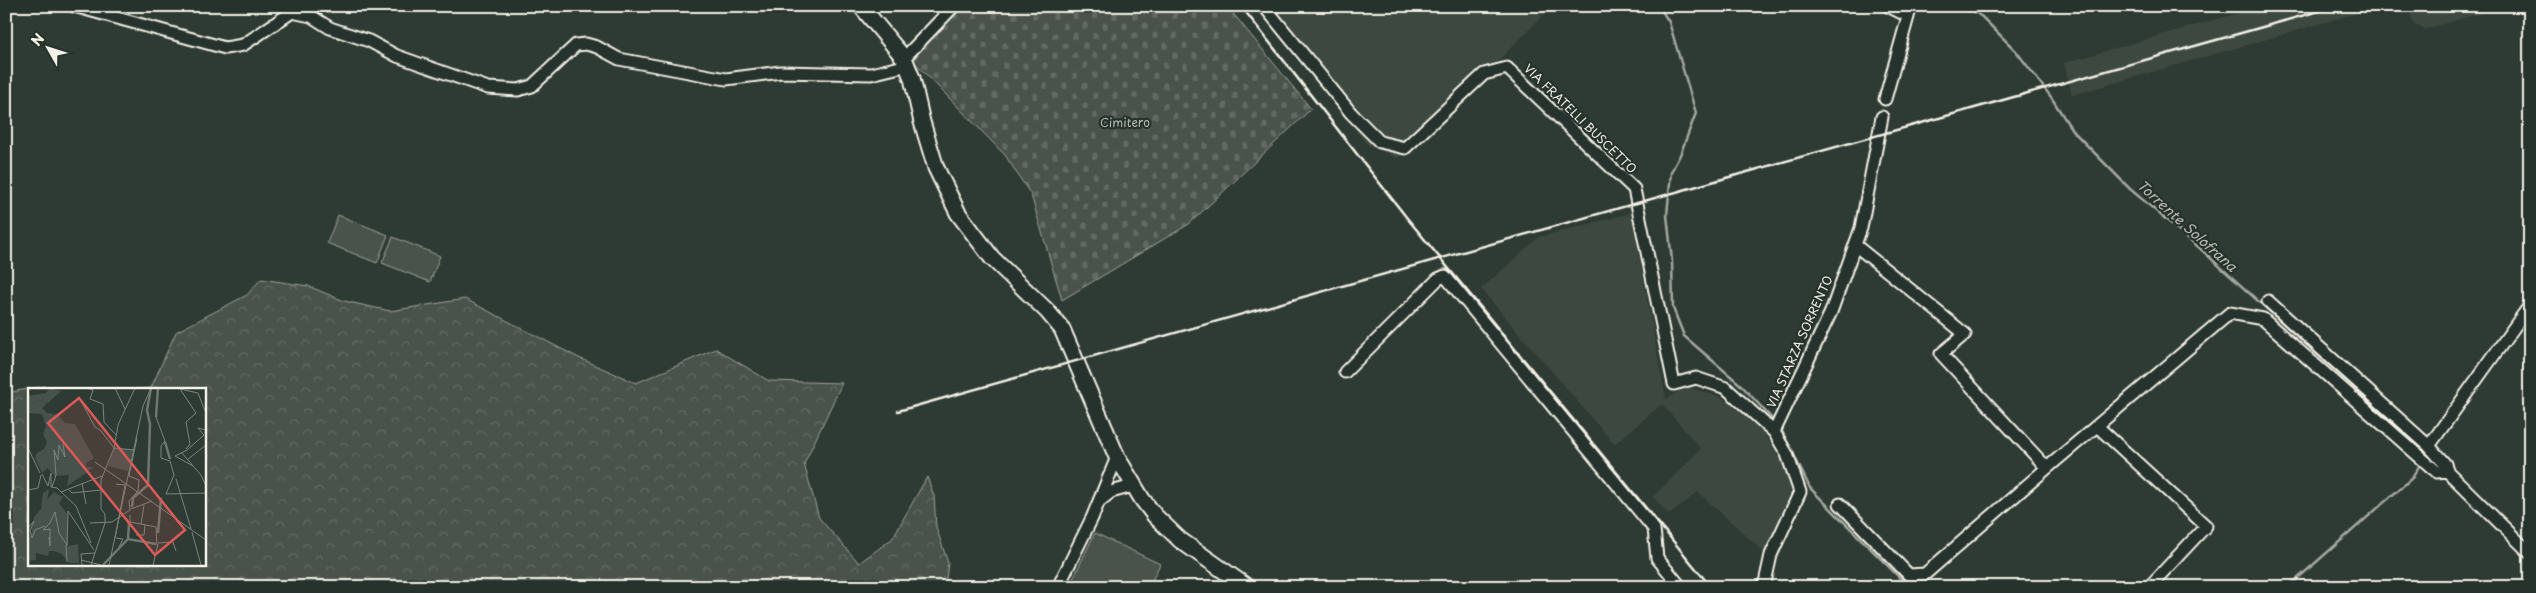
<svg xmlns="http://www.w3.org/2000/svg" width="2536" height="593" viewBox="0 0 2536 593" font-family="'Playpen Sans',sans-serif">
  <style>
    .built { fill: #3c4841 }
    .forest { fill: url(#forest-crowns); stroke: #9ea29a }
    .cemetery { fill: url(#cemetery-stones); stroke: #9ea29a }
    .pitch { fill: #48524c; stroke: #9ea29a }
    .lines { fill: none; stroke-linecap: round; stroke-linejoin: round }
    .stream { stroke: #a4a8a0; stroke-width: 2.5 }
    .minor-casing { stroke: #f4f1e8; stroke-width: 15 }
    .major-casing { stroke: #f4f1e8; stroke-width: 19 }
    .minor { stroke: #26332d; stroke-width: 11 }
    .major { stroke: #26332d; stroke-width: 15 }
    .rail { stroke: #f4f1e8; stroke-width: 2.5 }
    .labels { text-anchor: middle; stroke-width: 4.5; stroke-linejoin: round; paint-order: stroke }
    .street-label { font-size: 12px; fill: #f4f1e8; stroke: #26332d }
    .park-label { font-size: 12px; fill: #b8b9b1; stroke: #26332d }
    .water-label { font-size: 14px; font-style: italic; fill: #b8bab2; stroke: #26332d }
    .inset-river { fill: none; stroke: #6f7770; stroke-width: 2.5 }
    .inset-road { fill: none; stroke: #7d847c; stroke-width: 1 }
    .view { fill: #de5a58; fill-opacity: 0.15; stroke: #de5a58; stroke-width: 2.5 }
    .inset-edge { fill: none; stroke: #f4f1e8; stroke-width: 2.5 }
  </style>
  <defs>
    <pattern id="forest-crowns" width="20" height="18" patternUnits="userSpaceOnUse" patternTransform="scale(1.25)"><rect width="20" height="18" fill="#48524c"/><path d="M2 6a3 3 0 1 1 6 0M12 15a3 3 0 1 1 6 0" fill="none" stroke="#636b66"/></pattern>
    <pattern id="cemetery-stones" width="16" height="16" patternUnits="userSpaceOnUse" patternTransform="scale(1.25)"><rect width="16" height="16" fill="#48524c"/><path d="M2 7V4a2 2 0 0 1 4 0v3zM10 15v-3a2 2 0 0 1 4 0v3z" fill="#636b66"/></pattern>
  </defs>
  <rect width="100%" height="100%" fill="#2e3b34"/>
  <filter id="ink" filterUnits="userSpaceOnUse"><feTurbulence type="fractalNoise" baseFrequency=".02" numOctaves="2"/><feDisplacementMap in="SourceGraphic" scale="10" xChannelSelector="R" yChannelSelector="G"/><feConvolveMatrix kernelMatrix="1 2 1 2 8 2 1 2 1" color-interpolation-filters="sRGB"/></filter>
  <g filter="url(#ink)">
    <path class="built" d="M1254 6H1552L1421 141 1397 158 1367 144Z
      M2263 6H2382L2072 95 2064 63Z
      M2407 6H2492L2491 10 2426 29 2414 25Z
      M1631 213 1666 399 1687 387 1723 398 1759 427 1785 465 1791 490 1765 553 1698 492 1669 515 1653 497 1701 449 1662 404 1614 444 1481 289 1539 237Z"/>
    <path class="forest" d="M261 279 308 286 344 301 390 311 465 299 579 358 636 383 716 349 769 381 842 383 804 464 819 518 859 563 892 539 927 477 934 496 936 527 948 563 945 587H6V393L44 386 67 389H29V564H204V389H135L151 388 176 332 247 295Z"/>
    <path class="cemetery" d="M963 6H1227L1311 109 1189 224 1062 300 1031 195 1005 155 911 59Z"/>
    <path class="pitch" d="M338 215 388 235 377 263 327 243Z
      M393 237 440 256 430 282 382 263Z
      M1095 533 1160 564 1149 587H1069Z"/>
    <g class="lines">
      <path class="stream" d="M1653 6 1662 11 1669 22 1696 113 1680 155 1671 172 1667 215 1672 261 1673 308 1684 336 1742 386 1775 422
        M1966 6 1982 17 2016 51 2051 97 2072 130 2130 189 2195 244 2415 443
        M1780 427 1810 488 1909 587
        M2288 587 2413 477 2420 464"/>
      <g class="minor-casing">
        <path id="minor" d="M74 6 225 48 243 45 292 12 311 16 330 28 369 41 397 56 488 88 518 90 532 86 576 45 586 44 597 47 619 59 726 79 781 72 871 74 908 65
          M1264 6 1351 113 1380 142 1405 148 1484 74 1507 68 1634 189 1674 384 1696 378 1726 388 1774 432 1787 454 1800 492 1771 555 1764 587
          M1888 6 1908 16
          M904 58 954 6
          M1885 99 1911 6
          M1855 245 1965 334 1941 354 2047 468 2230 313 2263 319 2437 472 2447 471
          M2268 301 2429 446 2445 464 2447 471
          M1345 372 1438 279 1445 276 1654 529 1657 558 1681 587
          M2097 426 2206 526 2149 587
          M1774 432 1831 312 1861 228 1882 117
          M2429 446 2530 305
          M2447 471 2530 553
          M1101 500 1111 492 1133 486
          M1840 504 1909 575 1925 574 2047 468
          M1058 587 1092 518 1117 457"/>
      </g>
      <g class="major-casing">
        <path id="major" d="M861 6 904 58 912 78 922 122 936 168 958 213 992 258 1047 311 1062 329 1117 457 1142 499 1155 516 1180 540 1247 587"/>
      </g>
      <use href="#minor" class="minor"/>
      <use href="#major" class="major"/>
      <path class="rail" d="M1241 6 1407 218 1711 587
        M898 411 2337 6"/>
    </g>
  </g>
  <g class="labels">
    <g class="street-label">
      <text transform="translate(1580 119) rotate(44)" y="4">VIA FRATELLI BUSCETTO</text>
      <text transform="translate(1800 342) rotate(-66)" y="4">VIA STARZA SORRENTO</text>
    </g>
    <g class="park-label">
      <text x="1125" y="127">Cimitero</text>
    </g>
    <g class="water-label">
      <text transform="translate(2187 226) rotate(42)" y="5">Torrente Solofrana</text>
    </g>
  </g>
  <g transform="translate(28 388)">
    <rect width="178" height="178" fill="#2e3b34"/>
    <path d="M22 0 33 3 20 15 12 12 0 18V8L18 5ZM16 61 23 77 14 85 7 70 9 65Z" fill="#48524c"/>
    <path d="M12 12 19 15 14 20 19 25 30 27 37 35 47 36 66 70 58 75V79H65L61 83 39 98 41 87 27 88 21 82 19 78 22 76 16 61 19 54 15 46 18 38 14 26 0 25V18ZM21 101 19 112 26 104 35 109 31 115 39 126 40 158 50 156 51 175H41L34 166 26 163H21L20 168 8 165V172L0 173V149L3 148 6 129 13 121 15 105Z" fill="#48524c"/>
    <path d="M86 60 105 62 100 83 80 78Z" fill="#48524c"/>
    <path class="inset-river" d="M128 29 130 0M137 54 142 71M104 119 105 110 120 97 122 36 119 22 123 0M130 145 133 110M100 151 101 135M75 177 100 151 128 156"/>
    <path class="inset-road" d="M58 0 65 2 62 11 75 16 76 34 88 47M87 0 97 21M53 13 67 39 73 43 86 60M128 29 137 53 133 58V70L142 73 146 87 138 106M0 60 12 85M86 60 107 62M158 61 162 56 158 34 168 25 152 1 170 5 177 23M153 64 173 87 178 98M159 72 178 57M67 74 178 152M165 78 147 68 159 62 176 47 170 40 178 42M14 86 20 98 23 85V99L29 100 48 118 63 155M148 91 163 141M54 95 58 116M24 99 28 87 26 62 30 72 31 57 37 69 35 56M0 102 10 100 13 87M41 102 44 105 73 102M33 104 74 88M138 106 178 105M116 117 113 136 128 139 129 157M103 121 124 113M102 127V134L113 136M62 135 84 134 102 122 101 113 110 103 111 92 101 88 109 50M0 140 6 133 2 143 4 150 7 142 17 138M164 144 173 177M108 147H116L117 137M21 149 22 158V141L15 142 22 135 27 124 31 145 39 157 40 123 66 162M87 150 97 97 88 96M88 150 95 151 91 159M130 155 145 154 148 163M38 157 39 174M53 172 73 177M54 177 53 166 67 165M63 177 77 135V126L73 121V92L86 60 90 37 107 0M81 177 115 18 123 0M125 177 130 156"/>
    <path class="view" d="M51 10 157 142 127 167 20 35Z"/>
    <rect width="178" height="178" class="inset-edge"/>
  </g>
  <rect width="2536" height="593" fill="none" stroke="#26332d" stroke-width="25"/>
  <rect x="12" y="12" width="2511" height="568" fill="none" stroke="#f4f1e8" stroke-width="2" filter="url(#ink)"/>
  <g transform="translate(48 48) rotate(309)" stroke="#26332d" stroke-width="4" paint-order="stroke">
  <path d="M0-4L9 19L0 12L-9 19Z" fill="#f4f1e8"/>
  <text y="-8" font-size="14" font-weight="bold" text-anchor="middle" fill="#f4f1e8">N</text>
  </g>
</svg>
